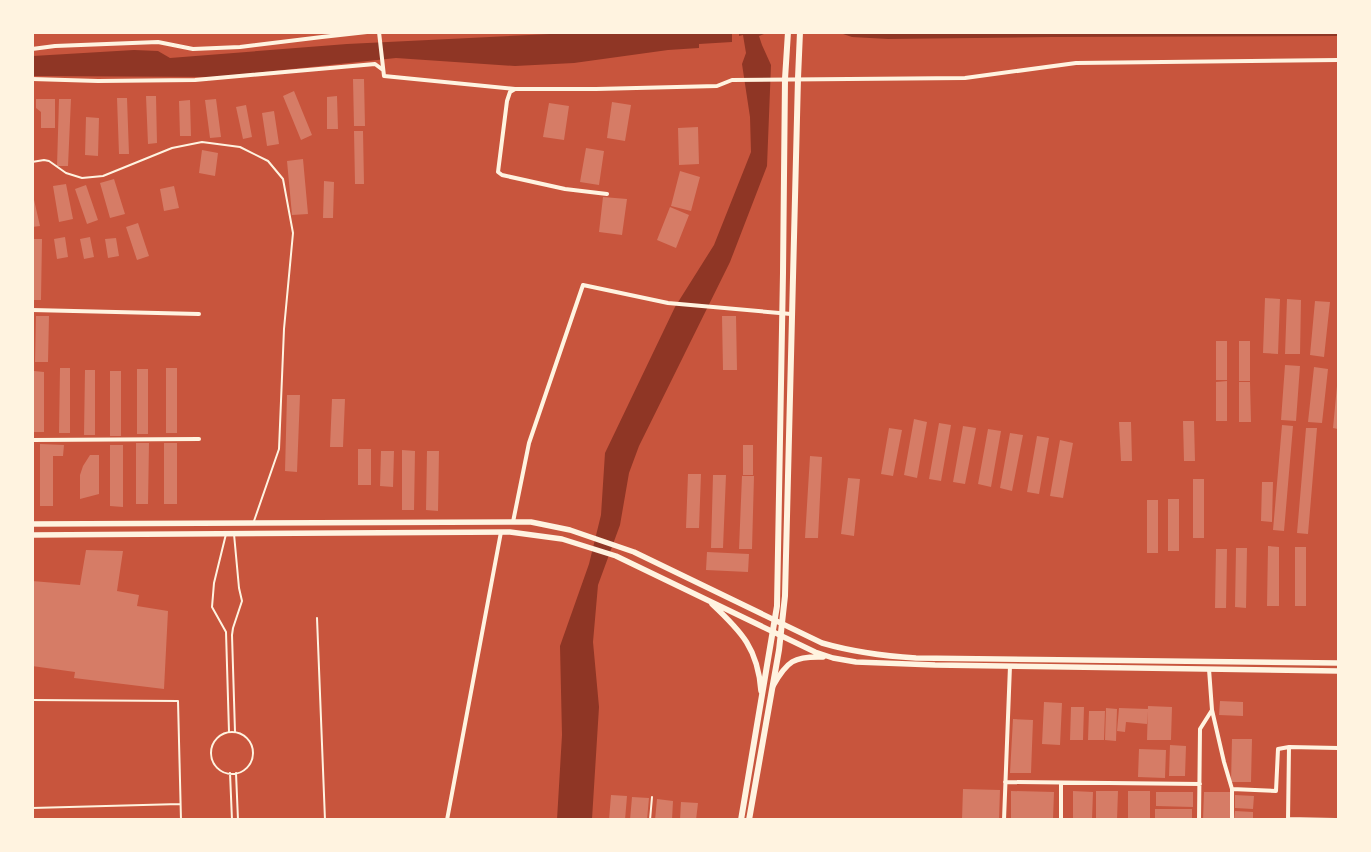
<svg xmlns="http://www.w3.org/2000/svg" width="1371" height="852" viewBox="0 0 1371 852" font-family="Jost,sans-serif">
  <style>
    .water { fill: #8f3625 }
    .building { fill: #d67c66 }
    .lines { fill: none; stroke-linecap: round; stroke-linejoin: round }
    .service { stroke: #fff3e0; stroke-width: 2 }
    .minor { stroke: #fff3e0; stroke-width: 4 }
    .secondary { stroke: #fff3e0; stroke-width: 5.5 }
    .primary { stroke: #fff3e0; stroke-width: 6 }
  </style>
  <rect width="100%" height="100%" fill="#c8553d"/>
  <path class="water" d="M1338 32V36L1052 37 888 39 852 37 840 33Z
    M571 33H738H732V42L699 44V48L668 50 574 63 515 66 396 58 215 77 33 76V56L134 50 158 51 170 58 347 44Z
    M739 33H764V34L759 36 762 45 771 65 767 166 730 262 639 446 629 473 620 525 598 585 593 642 599 707 592 819 557 820 562 735 560 646 589 564 601 515 605 453 675 307 714 245 751 152 750 117 742 64 746 53 743 35 739 36Z"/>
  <path class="building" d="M353 79H364L365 126H354Z
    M294 91 312 135 301 140 283 96Z
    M146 96H156L157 143 148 144Z
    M337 96 338 129H327V97Z
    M117 98H127L129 154H119Z
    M36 99H55V128H41V112L36 108Z
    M59 99H71L68 166H57Z
    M216 99 221 137 210 138 205 100Z
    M190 100 191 136H180L179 101Z
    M612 102 631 105 625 141 607 138Z
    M549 103 569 106 564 140 543 137Z
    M246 105 252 137 243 139 236 107Z
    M274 111 279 144 267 146 262 113Z
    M86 117 99 118 98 156 85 155Z
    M698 127 699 164 679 165 678 128Z
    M354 131H363L364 184H355Z
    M586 148 604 151 599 185 580 182Z
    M202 150 218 153 215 176 199 173Z
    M303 159 308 214 292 215 287 161Z
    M680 171 700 177 691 211 671 206Z
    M114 179 125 214 110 218 100 183Z
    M324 181 334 182 333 218H323Z
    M66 184 73 219 59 222 53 186Z
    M86 185 98 220 87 224 75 189Z
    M174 186 179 208 164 211 160 189Z
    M32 191 40 226 32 227Z
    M603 197 627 199 622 235 599 232Z
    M670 207 689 215 676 248 657 240Z
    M138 223 149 256 137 260 126 227Z
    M65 237 68 257 57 259 54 239Z
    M90 237 94 257 84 259 80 239Z
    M116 238 119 256 108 258 105 239Z
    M32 239H42L41 300H32Z
    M1265 298 1280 299 1278 354 1263 353Z
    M1287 299 1301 300 1300 354H1285Z
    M1315 301 1330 302 1324 357 1310 355Z
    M36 316H49L48 362H35Z
    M722 316H736L737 370H723Z
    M1216 341H1227V380H1216Z
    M1239 341H1250V381H1239Z
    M1285 365 1300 366 1296 421 1281 420Z
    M1314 367 1328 369 1322 423 1308 422Z
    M60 368H70V433H59Z
    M166 368H177V433H166Z
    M137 369H148V434H137Z
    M85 370H95V435H84Z
    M34 371 44 372V432H33Z
    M110 371H121V436H110Z
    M1227 381V421H1216V382Z
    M1239 382H1250L1251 422H1239Z
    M1337 386H1338V429L1333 428Z
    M287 395H300L297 472 285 471Z
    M332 399H345L343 447H330Z
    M914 419 927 422 917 478 904 475Z
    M1183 421H1194L1195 461H1184Z
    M1119 422H1131L1132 461H1121Z
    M939 423 951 425 941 481 929 479Z
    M1282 425 1293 426 1284 531 1273 530Z
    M963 426 976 428 965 484 953 482Z
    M889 428 902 430 893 476 881 474Z
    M1306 428H1317L1308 534 1297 533Z
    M988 429 1001 431 991 487 978 484Z
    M1010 433 1023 435 1012 491 1000 488Z
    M1037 436 1049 438 1039 494 1027 492Z
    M1060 440 1073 443 1063 498 1050 496Z
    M136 443H149L148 504H136Z
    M164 443H177V504H164Z
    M40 444 64 445 63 456H53V506H40Z
    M110 445H123V507L110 506Z
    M743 445H753V475H743Z
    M358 449H371V485H358Z
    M402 450 415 451 414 510H402Z
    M381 451H394L393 487 380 486Z
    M427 451H439L438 511 426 510Z
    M90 455H99V494L80 499V475L83 466Z
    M810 456 822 457 818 538H805Z
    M688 474H701L699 528H686Z
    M713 475H726L723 548H711Z
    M742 476H754L752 549H739Z
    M848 478 860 479 854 536 841 534Z
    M1193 479H1204V538H1193Z
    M1262 482H1273L1272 522 1261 521Z
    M1168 499H1179V551H1168Z
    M1147 500H1158V553H1147Z
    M1268 546 1279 547V606H1267Z
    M1295 547H1306V606H1295Z
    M1236 548H1247L1246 608 1235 607Z
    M1216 549H1227L1226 608H1215Z
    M86 550 123 551 117 591 139 595 137 606 168 611 164 689 74 678 75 672 32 666V581L80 585Z
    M707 552 749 554 748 572 706 570Z
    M1220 701 1243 702V716L1219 715Z
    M1044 702 1062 703 1060 745 1042 744Z
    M1148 706 1172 707 1171 740H1147Z
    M1071 707H1084L1083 740H1070Z
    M1106 708 1117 709 1116 741 1105 740Z
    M1119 708 1148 709 1147 724 1126 722 1125 732 1117 731Z
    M1089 711H1105L1104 740H1088Z
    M1013 719 1033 720 1031 773H1010Z
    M1232 739H1252L1251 782H1231Z
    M1170 745 1186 746 1185 776H1169Z
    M1139 749 1166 750 1165 778 1138 777Z
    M963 789 1000 790 999 820H962Z
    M1011 791 1054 792 1053 820H1011Z
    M1073 791 1093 792 1092 820H1073Z
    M1096 791H1118L1117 820 1096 819Z
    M1128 791H1150V820L1128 819Z
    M1156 792H1193V807L1156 806Z
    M1204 792H1231V820H1203Z
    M611 795 627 796 625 820H609Z
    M1235 795 1254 796 1253 809 1235 808Z
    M632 797 649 798 647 820H630Z
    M657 799 673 801 672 820H655Z
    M681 802 698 803 696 820H680Z
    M1155 809H1192V820H1155Z
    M1235 811 1253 812V820H1234Z"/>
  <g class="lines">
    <path class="service" d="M32 162 44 160 49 161 66 173 82 178 103 176 172 148 202 142 240 147 268 161 283 179 293 233 284 329 279 449 254 521
      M226 534 214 583 212 607 226 632 229 732
      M234 534 239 588 242 601 233 628 232 635 235 732
      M317 618 325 820
      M32 700 178 701 181 820
      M211 753a21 21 0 1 1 42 0a21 21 0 1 1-42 0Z
      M230 773 232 820
      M236 773 238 820
      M32 808 180 804
      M650 820 652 797"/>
    <path class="minor" d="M379 32 384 76 515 89
      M32 49 55 46 158 42 193 49 240 47 322 37 367 32
      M32 79 98 81 195 80 375 64 383 70
      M607 194 565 189 502 175 498 172 507 101 510 92 515 89H596L717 86 732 80 965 78 1076 63 1338 60
      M32 310 199 314
      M32 440 199 439
      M513 522 529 443 583 285 668 303 791 314
      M1212 710 1224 762 1232 789V820
      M1005 782 1200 784
      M1232 789 1276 791 1278 749 1289 747 1338 748
      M1288 819 1335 820
      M447 820 501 532
      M1004 820 1010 666
      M1061 820V783
      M1199 820 1200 729 1212 710 1209 669
      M1288 820 1289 747"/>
    <path class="secondary" d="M32 524 531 522 570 530 634 552 822 643C853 652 884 656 916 658L1338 663
      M32 535 510 532 562 539 616 556 815 652 833 658 856 662 935 665 1338 671
      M712 604C742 632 758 649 761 691
      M773 686C787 661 794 656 823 657"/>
    <path class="primary" d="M741 820 777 606 783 273 785 79 788 32
      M749 820 779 650 785 596 798 78 800 32"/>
  </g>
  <rect width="1371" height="852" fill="none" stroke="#fff3e0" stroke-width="68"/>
</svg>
